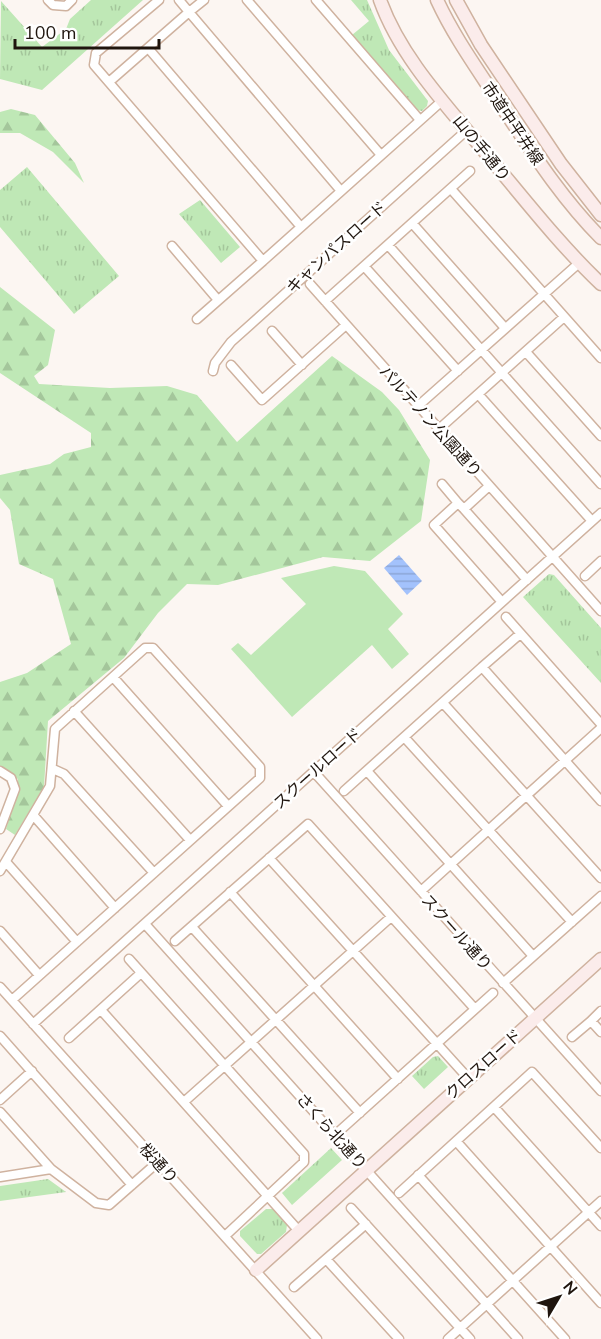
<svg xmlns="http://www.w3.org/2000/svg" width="601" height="1339" viewBox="0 0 601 1339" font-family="'Nunito Sans','Noto Sans JP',sans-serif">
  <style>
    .forest { fill: url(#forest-firs) }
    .park { fill: url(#park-tufts) }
    .pitch { fill: #bfe8b6 }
    .water { fill: url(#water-rules) }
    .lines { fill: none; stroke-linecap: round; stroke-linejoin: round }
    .street-casing { stroke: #cfb29f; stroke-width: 11 }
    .secondary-casing { stroke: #cfb29f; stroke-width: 15 }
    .street { stroke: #fff; stroke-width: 8 }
    .secondary { stroke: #fbeceb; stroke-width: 12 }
    .labels { text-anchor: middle; stroke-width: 5; stroke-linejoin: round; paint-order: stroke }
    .street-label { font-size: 16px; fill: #1f150e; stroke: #fff }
  </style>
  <defs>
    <pattern id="forest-firs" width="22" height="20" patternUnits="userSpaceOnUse" patternTransform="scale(1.5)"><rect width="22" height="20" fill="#bfe8b6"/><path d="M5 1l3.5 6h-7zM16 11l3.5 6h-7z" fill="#a4c69b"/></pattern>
    <pattern id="park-tufts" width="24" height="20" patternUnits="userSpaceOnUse" patternTransform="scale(1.5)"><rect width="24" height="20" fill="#bfe8b6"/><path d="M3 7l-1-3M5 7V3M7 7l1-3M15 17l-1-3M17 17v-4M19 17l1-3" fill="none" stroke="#a4c69b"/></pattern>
    <pattern id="water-rules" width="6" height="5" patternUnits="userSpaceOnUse" patternTransform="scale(1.5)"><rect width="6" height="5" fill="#a3c2fc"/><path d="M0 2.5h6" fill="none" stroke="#8ca6d7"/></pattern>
  </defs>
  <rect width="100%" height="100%" fill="#fcf6f2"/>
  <path class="forest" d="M11 109 35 115 75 163 84 183 53 152 20 133H0V112Z
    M0 287 55 330 48 365 34 376 39 384 110 388 167 386 197 395 237 442 332 356 382 392 399 410 430 460 421 521 370 561 323 557 218 585 187 584 158 613 124 658 48 721 44 787 15 835 6 829 18 791V779L0 768V682L27 673 71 644 53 579 19 564 10 510 0 498V475L50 464 64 454 91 447V433L0 373Z"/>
  <path class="park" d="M91 0H143L42 90 0 79 1 1 42 47 66 29 70 19Z
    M351 0H367L389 50 428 101 427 106 422 111 416 110 352 35 369 21Z
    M27 167 119 276 74 314 0 227V190Z
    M200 200 240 247 221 263 179 214Z
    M549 574 554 575 601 628V683L523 597Z
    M438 1056 448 1067 424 1089 412 1076 433 1057Z
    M331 1148 342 1160 292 1205 282 1193Z
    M48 1179 66 1192 0 1201V1186Z
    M266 1209H273L287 1225 286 1232 261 1254H257L240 1236V1231Z"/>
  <path class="pitch" d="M334 566 365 571 403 614 388 629 409 654 392 669 372 645 292 717 231 649 238 643 251 655 306 604 281 578Z"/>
  <path class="water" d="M399 555 422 581 407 595 384 568Z"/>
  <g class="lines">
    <g class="street-casing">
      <path id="street" d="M48 0 53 5 66 6 72 0
        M159 0 96 53 94 65 263 261 443 100
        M204 0 189 12 341 191
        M247 0 381 155
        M316 0 420 120
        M148 48 301 227
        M109 82 189 12 179 0
        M451 189 601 358
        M412 223 505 328
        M388 245 601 484
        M172 246 218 300
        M364 266 458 371
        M310 284 601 611
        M325 301 470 171
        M197 319 263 261
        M272 331 302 365
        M526 352 601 436
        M231 365 262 400 346 325
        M213 371 215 363 231 342 467 130
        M478 394 592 521
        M418 406 579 263
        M439 429 564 317
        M442 484 458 503
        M489 486 464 509 458 503 434 525 502 602
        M464 509 527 580
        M585 576 601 561
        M506 617 601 724
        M520 634 482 667 601 801
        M113 677 228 806
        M443 703 601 878
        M74 711 190 840
        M405 738 572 922
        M53 769 64 774 154 873
        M0 771 11 778 15 789 0 829
        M367 771 533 956
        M314 772 601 1091
        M344 791 482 667
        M34 816 115 908
        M269 858 468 1078
        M6 862 77 942
        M0 871 50 786 55 729 145 648H153L260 767V778L12 1000
        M421 891 601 728
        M230 892 398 1079
        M145 924 518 1339
        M192 927 360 1113
        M0 931 39 975
        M175 941 308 824 475 1009
        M129 959 304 1154V1162L225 1236
        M503 983 601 896
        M0 987 317 1339
        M101 1010 299 1231
        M601 1011 591 1021 601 1032
        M33 1024 601 513
        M0 1036 132 1185
        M572 1037 591 1021
        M69 1038 141 973
        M0 1100 32 1071
        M185 1101 391 917
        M494 1107 601 1226
        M0 1112 51 1169
        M335 1135 493 993
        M456 1141 601 1303
        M418 1175 565 1339
        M0 1177 51 1169 96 1203 109 1205 158 1162
        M399 1193 532 1072 601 1148
        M351 1208 470 1339
        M326 1259 399 1339
        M294 1287 366 1224
        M448 1339 601 1201"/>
    </g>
    <g class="secondary-casing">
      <path id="secondary" d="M380 0C401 59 450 109 489 157 525 200 560 245 601 284
        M437 0C455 39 481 74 504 110 534 155 563 200 601 238
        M456 0 481 45 561 164 601 215
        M256 1270 601 959"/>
    </g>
    <use href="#street" class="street"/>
    <use href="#secondary" class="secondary"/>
  </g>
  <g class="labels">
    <g class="street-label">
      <text transform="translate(513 123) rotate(56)" y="6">市道中平井線</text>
      <text transform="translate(482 148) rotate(51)" y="6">山の手通り</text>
      <text transform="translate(336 247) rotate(-42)" y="6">キャンパスロード</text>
      <text transform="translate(431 421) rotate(48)" y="6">パルテノン公園通り</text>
      <text transform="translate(317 768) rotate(-42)" y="6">スクールロード</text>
      <text transform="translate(457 932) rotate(48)" y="6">スクール通り</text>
      <text transform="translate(483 1064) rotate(-42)" y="6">クロスロード</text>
      <text transform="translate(332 1131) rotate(48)" y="6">さくら北通り</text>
      <text transform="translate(159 1163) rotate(48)" y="6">桜通り</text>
    </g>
  </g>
  <g transform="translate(559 1297) rotate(51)" stroke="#ffffff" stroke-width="4.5" paint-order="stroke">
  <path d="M0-4.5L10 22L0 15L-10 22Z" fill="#1f150e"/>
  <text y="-9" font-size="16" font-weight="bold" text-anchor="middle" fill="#1f150e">N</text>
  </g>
  <path d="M15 39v9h144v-9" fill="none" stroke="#1f150e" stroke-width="3"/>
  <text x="24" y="39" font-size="18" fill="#1f150e" stroke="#ffffff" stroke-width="4.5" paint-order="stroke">100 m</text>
</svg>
